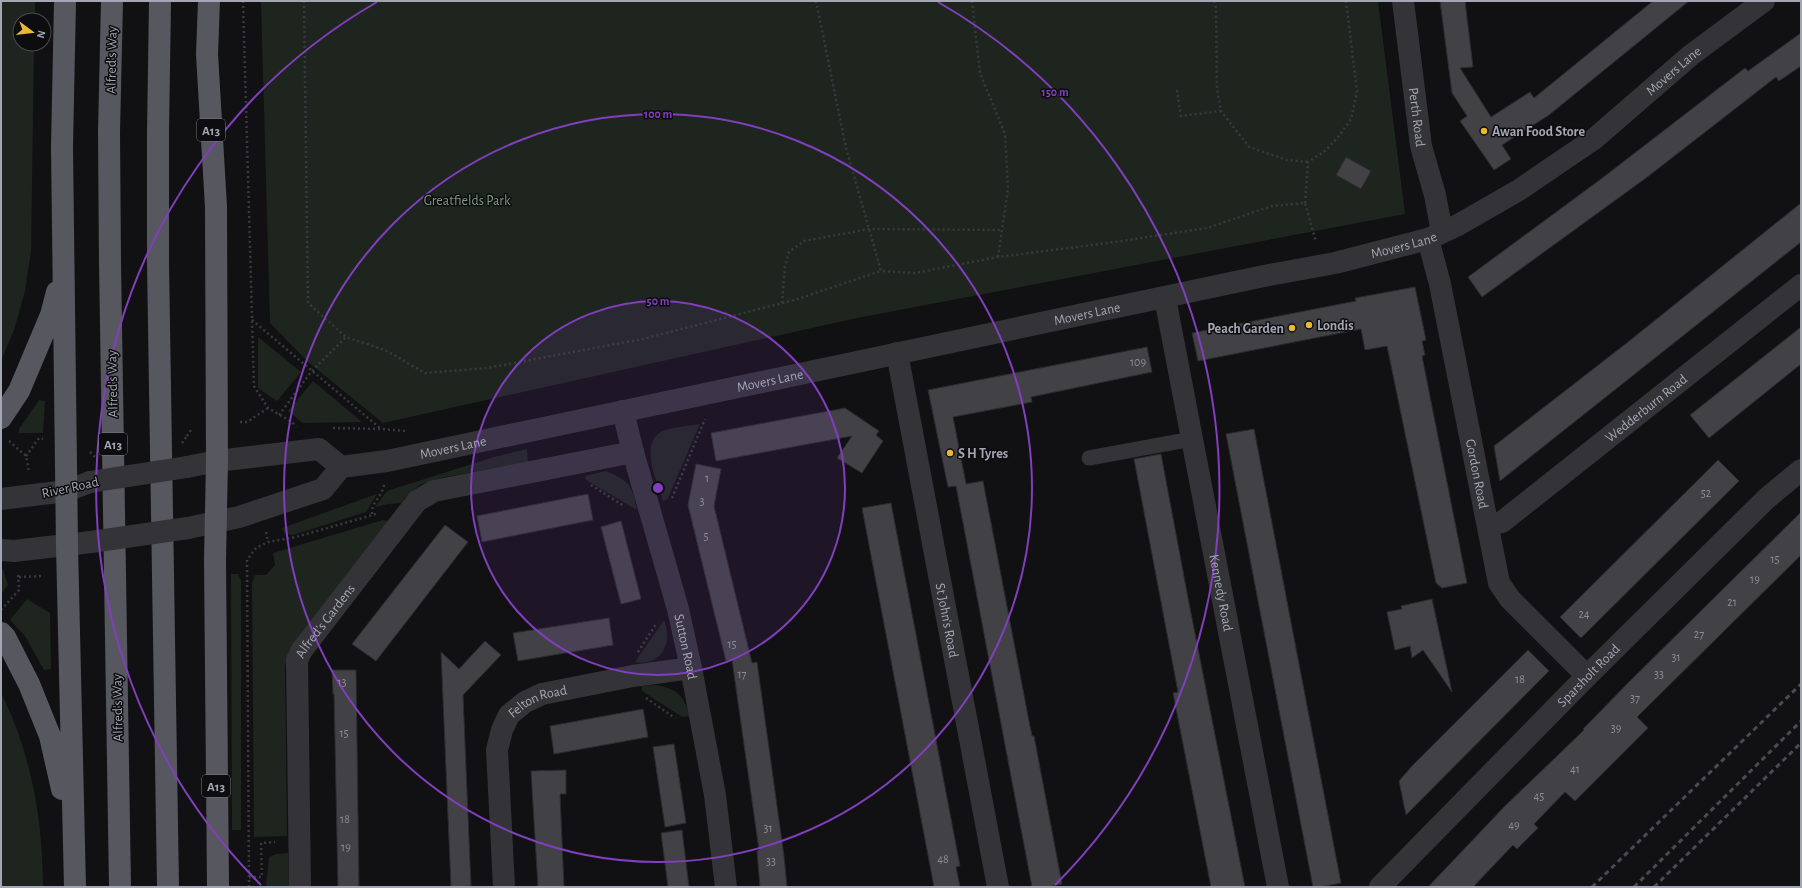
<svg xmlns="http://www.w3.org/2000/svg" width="1802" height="888" viewBox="0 0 1802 888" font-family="'Alegreya Sans',sans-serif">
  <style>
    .green { fill: #1e251f }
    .building { fill: #414146; stroke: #2c2b2f }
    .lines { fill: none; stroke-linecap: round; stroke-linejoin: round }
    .path { stroke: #393a3f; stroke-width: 2.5; stroke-dasharray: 2 3; stroke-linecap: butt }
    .service { stroke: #333338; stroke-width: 15 }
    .minor { stroke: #333338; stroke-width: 22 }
    .tertiary { stroke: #333338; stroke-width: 22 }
    .trunk { stroke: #57585f; stroke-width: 22 }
    .rail { stroke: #4a4b51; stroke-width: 3; stroke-dasharray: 5 4; stroke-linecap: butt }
    .path-bridge { stroke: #393a3f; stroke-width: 2.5; stroke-dasharray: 2 3; stroke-linecap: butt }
    .tertiary-bridge { stroke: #333338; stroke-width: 22 }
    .ring { fill: none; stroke: #813ebd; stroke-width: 2 }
    .poi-dot { fill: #e9b933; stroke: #0d0c0e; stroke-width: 1.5 }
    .labels { text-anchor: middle; stroke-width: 3; stroke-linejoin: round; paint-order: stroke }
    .number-label { font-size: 12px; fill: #8a8e98 }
    .shield { fill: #0d0c0e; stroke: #767882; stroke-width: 1 }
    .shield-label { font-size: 13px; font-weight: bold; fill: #a3a7b3 }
    .street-label { font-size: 14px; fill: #a3a7b3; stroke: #0d0c0e }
    .poi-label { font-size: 14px; font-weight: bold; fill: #a3a7b3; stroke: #0d0c0e; text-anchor: start }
    .park-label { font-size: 14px; fill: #7b9d7f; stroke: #0d0c0e }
    .centre { fill: #813ebd; stroke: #0d0c0e; stroke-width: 2 }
    .ring-label { font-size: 12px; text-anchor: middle; font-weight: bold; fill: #813ebd; stroke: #0d0c0e; stroke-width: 3; stroke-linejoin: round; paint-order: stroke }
  </style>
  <rect width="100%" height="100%" fill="#111113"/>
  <path class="green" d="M1 1H35V20H20V44H34L31 251 25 291 14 330 1 361Z
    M261 1H1378L1405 214 857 318 383 423 308 362 270 323Z
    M258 337 301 372 277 401 258 388Z
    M313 381 362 422 303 423 288 411Z
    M39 400 45 401 43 433H19V429Z
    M700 424 667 500 663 501C658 484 639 444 661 432 671 427 688 426 700 424Z
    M527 449 528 462 440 478 420 485 407 495 401 503 388 504 375 507 387 491 494 457Z
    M606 471C630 481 632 485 637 510L586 480 585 476Z
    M377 494 366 512 293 535 285 534 282 528Z
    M383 520 388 521 289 651 285 666 287 836 254 837 252 583 255 575H266L275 565 273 553Z
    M1 569H3L8 585 1 594Z
    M231 574H238L241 581V830H232Z
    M27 599 50 613 51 669 44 670 25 636 10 620Z
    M664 620C673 642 662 667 635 662Z
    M654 685C677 688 683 695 690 716L682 717 642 691V686Z
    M1 693C31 752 43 821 43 887H1Z
    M288 853 289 887H266L269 857 276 854Z"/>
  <path class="building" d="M1440 1H1465L1473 67 1460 68 1491 117 1530 92 1534 98 1653 1H1689L1549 115 1502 145 1511 159 1494 170 1460 121 1467 116 1452 93Z
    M1801 33V66L1779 81 1776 77 1646 178 1482 297 1468 277 1601 179 1745 68 1748 71Z
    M1346 157 1371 171 1361 189 1336 175Z
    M1801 203V242L1500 481 1494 446 1628 342Z
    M1415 287 1426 340 1422 341 1425 355 1422 356 1467 583 1442 588 1436 583 1387 346 1365 350 1361 329 1198 361 1192 333 1356 301 1355 298Z
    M1801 327V364L1709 438 1690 415Z
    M1147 347 1152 372 1031 397 1032 402 953 417 966 484 983 481 1028 716 1032 736H1034L1062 884 1048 887H1032L956 486 948 487 928 390Z
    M845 408 879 431 876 435 883 441 862 473 837 458 852 436 716 461 711 433Z
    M1254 429 1341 883 1320 887H1313L1226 434Z
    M1161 454 1189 603 1245 887H1211L1173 693 1178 692 1134 459Z
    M1718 460 1739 481 1581 638 1560 617Z
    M696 464 721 469 714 506 752 663 757 662 784 856 787 887H760L757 851 759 850 732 660 726 661 688 505Z
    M588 494 593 520 482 542 477 516Z
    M891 503 960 866 956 867 960 887H934L862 508Z
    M1801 512V555L1637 717 1648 728 1575 801 1565 792 1534 824 1538 828 1517 849 1513 845 1473 887H1428L1505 806 1584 730 1583 729 1630 681Z
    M621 521 641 599 621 604 601 527Z
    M445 525 468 542 376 661 352 644Z
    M1432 599 1452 692 1423 650 1412 658 1410 646 1395 650 1387 612 1402 609 1401 606Z
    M609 618 613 645 518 661 513 633Z
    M485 641 501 655 463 695 471 886 451 887 441 652 459 669Z
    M1528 650 1549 671 1406 815 1399 781 1412 766Z
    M332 670H356L359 887H338L334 694H333Z
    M643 709 648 737 554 754 550 726Z
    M674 744 686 823 665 827 653 747Z
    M566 770V794H560L564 887H538L531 771Z
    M682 830 689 887H668L661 833Z"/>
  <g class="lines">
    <path class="path" d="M243 1 254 386 268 408 292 422 296 427
      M304 1 308 303 346 337
      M816 1 846 148 881 271 915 273 998 257 1115 242 1207 228 1272 206 1305 203 1316 242
      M972 1 980 73 1005 134 1008 189 998 257
      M1214 1 1216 8 1217 89 1221 111 1249 147 1287 160 1308 162
      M1177 90 1181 116 1221 111
      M1305 203 1308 162 1325 151 1339 136 1351 119 1357 92 1346 1
      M782 303 785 266 789 252 804 241 869 229 1002 230
      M252 320 381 429
      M279 415 311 372 346 337 385 350 425 373 487 368 643 339 798 299 881 271
      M240 422H247L268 408
      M333 428 382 429 405 431
      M187 436 192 428
      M9 441 26 456 29 472
      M26 456 39 438 43 439
      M591 485 624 506
      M672 498 705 419
      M372 514C371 502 383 496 384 484
      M266 532 268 542
      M19 577 44 576
      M1 610 19 590 18 574
      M638 652 656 624
      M646 698 675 718
      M249 877H262L261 843 275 842
      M249 887 247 560 256 548 268 542 296 537 376 514"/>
    <path class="service" d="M1089 458 1192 439"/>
    <g class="minor">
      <path id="s1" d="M1403 1 1421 146 1435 195 1442 232"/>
      <path id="s2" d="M1428 239 1440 284 1499 583 1510 599 1587 676"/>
      <path id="s3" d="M1165 298 1278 887"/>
      <path id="s4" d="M897 353 998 887"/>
      <path id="s5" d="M623 411 633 452 678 609 691 668 715 795 726 887"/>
      <path id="s6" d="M1488 525 1502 522 1801 285"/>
      <path id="s7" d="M300 887 297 660 302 650 417 501 434 491 633 452"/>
      <path id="s8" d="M504 887 497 750 502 730 509 715 525 702 542 694 633 676 691 668"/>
      <path id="s9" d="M1380 887 1587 676 1766 499 1801 470"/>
    </g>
    <g class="tertiary">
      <path d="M187 467 217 461 319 449 341 467"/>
      <path d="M1 499 66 491 90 482"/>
      <path id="s10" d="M188 528 239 517 323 489 341 467 387 461 1264 276 1335 263 1428 239 1458 225 1519 190 1594 139 1691 55 1764 1"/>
      <path d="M1 550 14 551 91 542"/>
    </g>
    <path class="trunk" d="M65 1 62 147 67 546 75 887
      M112 1 109 132 110 263 120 887
      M160 1 158 133V263L168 887
      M209 1 207 54 216 207 217 461 215 561 218 887
      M1 418 19 391 51 315 57 292
      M1 633 5 637 29 684 50 736 62 789"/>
    <path class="rail" d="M1592 887 1801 684
      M1634 887 1801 721
      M1654 887 1801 743"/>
    <path class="path-bridge" d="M182 443 187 436
      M90 452 95 457"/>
    <path class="tertiary-bridge" d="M90 482 187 467
      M91 542 188 528"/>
  </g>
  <circle cx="658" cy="488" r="187" fill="#813ebd" fill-opacity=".12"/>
  <g class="ring">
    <circle cx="658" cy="488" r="187"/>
    <circle cx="658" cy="488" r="374"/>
    <path d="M261 885A561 561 0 0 1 377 2M938 2A561 561 0 0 1 1055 885"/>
  </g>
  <g class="poi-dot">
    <circle cx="1484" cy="131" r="4"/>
    <circle cx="1309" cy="325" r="4"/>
    <circle cx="1292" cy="328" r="4"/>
    <circle cx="950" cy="453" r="4"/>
  </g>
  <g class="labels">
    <g class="number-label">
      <text x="1138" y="366">109</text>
      <text x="707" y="482">1</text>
      <text x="1706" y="497">52</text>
      <text x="702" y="505">3</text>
      <text x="706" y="540">5</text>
      <text x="1775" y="563">15</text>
      <text x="1755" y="583">19</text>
      <text x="1732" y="606">21</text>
      <text x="1584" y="618">24</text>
      <text x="1699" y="638">27</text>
      <text x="732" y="648">15</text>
      <text x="1676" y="661">31</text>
      <text x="742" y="678">17</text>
      <text x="1659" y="678">33</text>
      <text x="1520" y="683">18</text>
      <text x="342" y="686">13</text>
      <text x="1635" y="702">37</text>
      <text x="1616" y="732">39</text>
      <text x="344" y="737">15</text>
      <text x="1575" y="773">41</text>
      <text x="1539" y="800">45</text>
      <text x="345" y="823">18</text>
      <text x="1514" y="829">49</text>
      <text x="768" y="832">31</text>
      <text x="346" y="851">19</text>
      <text x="943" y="863">48</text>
      <text x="771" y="865">33</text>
    </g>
    <g class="shield">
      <rect x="197" y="119" width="28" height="22" rx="3"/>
      <rect x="99" y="433" width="28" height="22" rx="3"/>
      <rect x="202" y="775" width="28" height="22" rx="3"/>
    </g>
    <g class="shield-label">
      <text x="211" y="135">A13</text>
      <text x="113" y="449">A13</text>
      <text x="216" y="791">A13</text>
    </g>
    <g class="street-label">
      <text transform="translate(111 60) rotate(-89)" y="5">Alfred's Way</text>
      <text dy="5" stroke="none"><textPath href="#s10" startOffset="1579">Movers Lane</textPath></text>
      <text dy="5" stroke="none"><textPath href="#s1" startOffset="117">Perth Road</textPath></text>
      <text dy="5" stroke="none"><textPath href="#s10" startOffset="1255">Movers Lane</textPath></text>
      <text dy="5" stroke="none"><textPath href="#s10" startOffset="931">Movers Lane</textPath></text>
      <text dy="5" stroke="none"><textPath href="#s10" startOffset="607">Movers Lane</textPath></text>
      <text transform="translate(112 384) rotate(-91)" y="5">Alfred's Way</text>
      <text dy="5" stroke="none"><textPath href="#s6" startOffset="198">Wedderburn Road</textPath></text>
      <text dy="5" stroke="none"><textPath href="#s10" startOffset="283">Movers Lane</textPath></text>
      <text dy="5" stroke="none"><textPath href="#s2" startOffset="240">Gordon Road</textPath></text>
      <text transform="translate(70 487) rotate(-12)" y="5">River Road</text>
      <text dy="5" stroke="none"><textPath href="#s3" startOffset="300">Kennedy Road</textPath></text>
      <text dy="5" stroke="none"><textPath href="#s4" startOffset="272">St John's Road</textPath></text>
      <text dy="5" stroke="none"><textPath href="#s7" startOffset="275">Alfred's Gardens</textPath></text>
      <text dy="5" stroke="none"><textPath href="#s5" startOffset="244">Sutton Road</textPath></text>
      <text dy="5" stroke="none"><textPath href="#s9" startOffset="297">Sparsholt Road</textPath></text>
      <text dy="5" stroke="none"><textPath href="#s8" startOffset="207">Felton Road</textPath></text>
      <text transform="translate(117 708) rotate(-91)" y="5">Alfred's Way</text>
    </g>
    <g class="poi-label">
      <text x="1492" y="136">Awan Food Store</text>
      <text x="1317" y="330">Londis</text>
      <text x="1284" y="333" text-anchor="end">Peach Garden</text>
      <text x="958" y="458">S H Tyres</text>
    </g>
    <g class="park-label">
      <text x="467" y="205">Greatfields Park</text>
    </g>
  </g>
  <circle cx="658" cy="488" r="6" class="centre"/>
  <g class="ring-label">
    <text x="1055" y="96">150 m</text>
    <text x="658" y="118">100 m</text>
    <text x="658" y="305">50 m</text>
  </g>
  <rect width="1802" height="888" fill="none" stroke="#a3a7b3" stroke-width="4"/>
  <g transform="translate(32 32) rotate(105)"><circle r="19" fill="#0d0c0e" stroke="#494a50"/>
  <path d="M0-3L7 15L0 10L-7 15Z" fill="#e9b933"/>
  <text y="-6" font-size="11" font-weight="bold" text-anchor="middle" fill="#a3a7b3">N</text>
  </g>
</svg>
